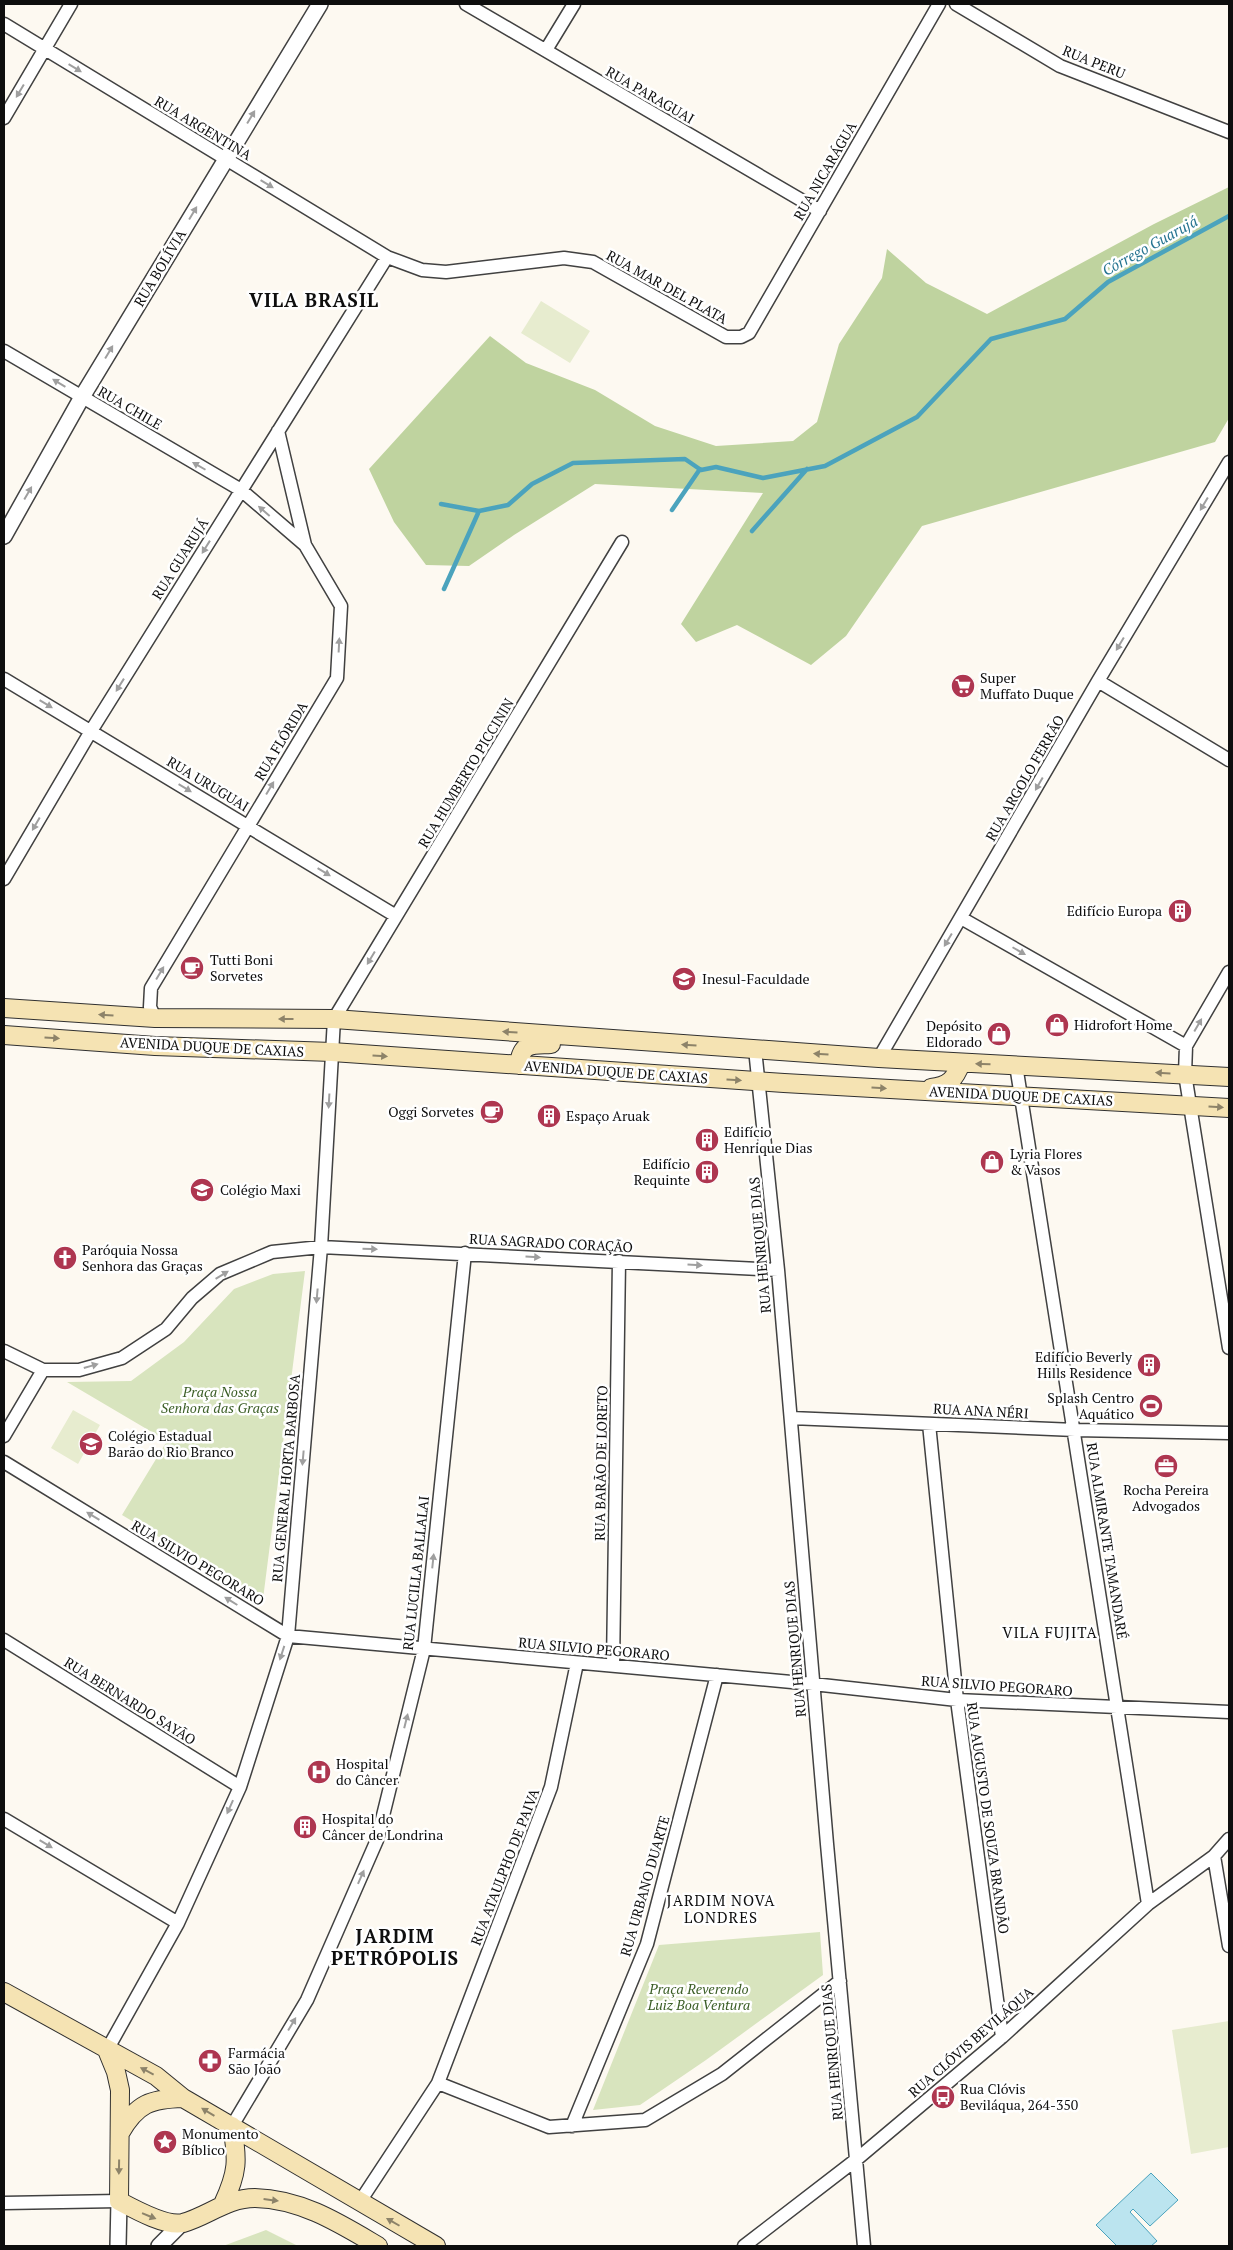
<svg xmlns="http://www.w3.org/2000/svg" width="1233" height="2250" viewBox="0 0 1233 2250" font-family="'PT Serif',serif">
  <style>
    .green { fill: #d8e4be }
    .forest { fill: #bfd39f }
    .pitch { fill: #e7eccf }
    .water { fill: #bbe4ef; stroke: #4ba3bd }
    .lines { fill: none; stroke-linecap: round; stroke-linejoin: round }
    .stream { stroke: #4ba3bd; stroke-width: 4.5 }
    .minor-casing { stroke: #414141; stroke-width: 15 }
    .tertiary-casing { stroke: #414141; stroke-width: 18 }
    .secondary-casing { stroke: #303030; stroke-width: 20 }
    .minor { stroke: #fff; stroke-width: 12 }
    .tertiary { stroke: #fff; stroke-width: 15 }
    .secondary { stroke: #f5e3b3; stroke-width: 18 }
    .oneway { fill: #9f9f9f }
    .oneway2 { fill: #8d8369 }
    .labels { text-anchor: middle; stroke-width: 5; stroke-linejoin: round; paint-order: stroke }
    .street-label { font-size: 14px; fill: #0e0e0e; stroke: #fff }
    .poi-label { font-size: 14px; fill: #0e0e0e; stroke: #fff; text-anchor: start }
    .park-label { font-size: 14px; font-style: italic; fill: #3b5e26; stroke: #fff }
    .water-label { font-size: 15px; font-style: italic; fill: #267491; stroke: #fff }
    .neighbourhood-label { font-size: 15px; letter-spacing: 1px; fill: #0e0e0e; stroke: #fff }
    .district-label { font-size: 19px; font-weight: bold; letter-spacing: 1px; fill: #0e0e0e; stroke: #fff }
  </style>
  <rect width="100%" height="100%" fill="#fdf9f1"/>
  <path class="green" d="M305 1271 263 1599 122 1515 167 1441 67 1382 131 1381 184 1342 234 1289 273 1274Z
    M820 1932 823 1975 706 2060 640 2105 593 2110 659 1945Z
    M266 2230 298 2246H223Z"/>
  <path class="forest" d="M1229 187V418L1215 442 922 526 846 636 811 665 737 625 696 642 681 624 763 493 595 484 514 535 469 566 426 565 394 522 369 469 490 336 526 363 595 390 655 426 716 446 793 441 817 422 839 344 882 278 887 249 926 283 987 314 1154 224Z"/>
  <path class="pitch" d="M541 301 590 331 570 363 521 333Z
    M73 1410 100 1425 78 1464 51 1448Z
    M1229 2021V2147L1191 2154 1172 2030Z"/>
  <path class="water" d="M1151 2173 1178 2200 1150 2226 1133 2209 1130 2212 1157 2241 1151 2246H1117L1096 2225Z"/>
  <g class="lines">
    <path class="stream" d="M441 504 479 511 508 505 532 484 573 463 685 459 701 470 716 467 763 478 825 466 917 417 991 339 1065 319 1108 282 1229 216
      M672 510 700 469
      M752 531 807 469
      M444 589 479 511"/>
    <g class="minor-casing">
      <path id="minor" d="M466 4 820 211
        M956 4 1060 66 1229 132
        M4 24 387 257 422 270 446 272 564 258 593 262 726 337H741L749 333 939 4
        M546 50 574 4
        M4 118 71 4
        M4 351 241 490 305 545 341 606 337 678 151 988 150 1007 155 1018
        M278 431 305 545
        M4 679 396 916
        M1098 681 1229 760
        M4 879 91 731 387 257
        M961 918 1186 1046
        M1229 972 1186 1046 1185 1074 1229 1348
        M755 1049 778 1270 827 1844 864 2246
        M879 1058 1098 681 1229 462
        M1016 1065 1148 1904
        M4 1351 43 1370H79L122 1358 166 1329 192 1298 220 1274 272 1252 321 1247 778 1270
        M791 1418 1075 1430 1229 1433
        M929 1424 957 1700 1002 2037
        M4 1436 43 1370
        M4 1462 288 1636 813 1684 957 1700 1229 1712
        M4 1640 240 1787
        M613 1666 619 1261
        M4 1819 178 1923
        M1214 1856 1229 1946
        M107 2050 178 1923 240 1787 288 1636 321 1247 334 1019 622 542
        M438 2083 549 2127 645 2120 722 2074 840 1981
        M232 2126 307 2000 377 1840 424 1649 465 1253
        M572 2126 647 1944 717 1675
        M4 2203 119 2201
        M359 2203 438 2083 551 1787 577 1663
        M744 2246 857 2159 1002 2037 1148 1904 1214 1856 1229 1839"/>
    </g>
    <g class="tertiary-casing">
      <path id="tertiary" d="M4 536 82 397 320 4
        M118 2246 119 2201
        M159 2246 182 2223"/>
    </g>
    <g class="secondary-casing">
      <path id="secondary" d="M4 1008 155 1018 334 1019 879 1058 1229 1077
        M4 1035 155 1046 332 1052 784 1083 1229 1108
        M519 1065C521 1042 532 1045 551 1044
        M931 1088C949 1086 955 1079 961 1063
        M4 1992 156 2076 183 2098 436 2246
        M107 2050 116 2072 120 2090 119 2201C134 2209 166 2227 183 2223 208 2216 227 2198 255 2198 301 2199 339 2223 378 2246
        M120 2133C137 2103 151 2099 183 2098
        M223 2204C238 2172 238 2160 232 2126"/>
    </g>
    <use href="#minor" class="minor"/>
    <use href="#tertiary" class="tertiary"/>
    <use href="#secondary" class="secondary"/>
  </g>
  <defs><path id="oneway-solid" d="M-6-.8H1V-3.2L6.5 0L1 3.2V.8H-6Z" transform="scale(1.25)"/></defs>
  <g class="oneway">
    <use href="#oneway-solid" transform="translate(75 68) rotate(31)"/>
    <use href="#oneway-solid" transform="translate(20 91) rotate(121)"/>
    <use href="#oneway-solid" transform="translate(251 117) rotate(-59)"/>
    <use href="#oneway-solid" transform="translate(267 184) rotate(31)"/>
    <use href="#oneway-solid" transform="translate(193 213) rotate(-59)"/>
    <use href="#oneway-solid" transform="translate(109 352) rotate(-59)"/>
    <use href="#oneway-solid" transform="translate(59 383) rotate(-149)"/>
    <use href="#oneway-solid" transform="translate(199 466) rotate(-150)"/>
    <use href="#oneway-solid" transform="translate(28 493) rotate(-60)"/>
    <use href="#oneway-solid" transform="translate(1204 504) rotate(121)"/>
    <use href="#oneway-solid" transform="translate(264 511) rotate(-139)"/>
    <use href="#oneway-solid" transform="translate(206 547) rotate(122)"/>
    <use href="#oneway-solid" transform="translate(1120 644) rotate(121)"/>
    <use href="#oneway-solid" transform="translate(339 645) rotate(-87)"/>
    <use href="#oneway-solid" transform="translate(120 685) rotate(122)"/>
    <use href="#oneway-solid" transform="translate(46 704) rotate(31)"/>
    <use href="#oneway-solid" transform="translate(1039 784) rotate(120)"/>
    <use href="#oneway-solid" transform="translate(185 788) rotate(31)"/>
    <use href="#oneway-solid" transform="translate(270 788) rotate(-59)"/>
    <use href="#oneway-solid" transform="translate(36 824) rotate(120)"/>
    <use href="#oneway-solid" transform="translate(324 872) rotate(31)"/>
    <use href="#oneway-solid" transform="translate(948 940) rotate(121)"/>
    <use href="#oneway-solid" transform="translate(1019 951) rotate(30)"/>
    <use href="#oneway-solid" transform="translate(371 958) rotate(121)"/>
    <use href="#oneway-solid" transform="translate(160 973) rotate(-59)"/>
    <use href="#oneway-solid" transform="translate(1198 1025) rotate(-60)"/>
    <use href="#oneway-solid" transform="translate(329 1101) rotate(93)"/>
    <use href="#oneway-solid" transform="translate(370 1249) rotate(2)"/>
    <use href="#oneway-solid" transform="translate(533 1257) rotate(3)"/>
    <use href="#oneway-solid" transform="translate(695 1265) rotate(3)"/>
    <use href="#oneway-solid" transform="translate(222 1275) rotate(-31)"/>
    <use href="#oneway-solid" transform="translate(317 1296) rotate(95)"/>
    <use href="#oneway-solid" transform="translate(91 1366) rotate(-16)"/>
    <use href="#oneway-solid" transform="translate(303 1458) rotate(95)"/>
    <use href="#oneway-solid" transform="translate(93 1516) rotate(-149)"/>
    <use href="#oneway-solid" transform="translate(433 1561) rotate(-84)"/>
    <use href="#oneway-solid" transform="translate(231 1601) rotate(-148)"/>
    <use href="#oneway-solid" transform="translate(282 1653) rotate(108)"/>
    <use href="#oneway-solid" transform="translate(406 1721) rotate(-76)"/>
    <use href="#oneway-solid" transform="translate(230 1807) rotate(114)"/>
    <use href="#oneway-solid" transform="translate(46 1844) rotate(31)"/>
    <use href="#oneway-solid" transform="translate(361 1877) rotate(-66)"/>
    <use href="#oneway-solid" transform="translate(292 2024) rotate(-59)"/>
  </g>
  <g class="oneway2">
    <use href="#oneway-solid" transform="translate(106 1015) rotate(-176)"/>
    <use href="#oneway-solid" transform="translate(286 1019) rotate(-180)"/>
    <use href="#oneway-solid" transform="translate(510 1032) rotate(-176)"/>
    <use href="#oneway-solid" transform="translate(52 1038) rotate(4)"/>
    <use href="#oneway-solid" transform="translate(689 1045) rotate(-176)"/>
    <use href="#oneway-solid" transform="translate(821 1054) rotate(-176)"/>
    <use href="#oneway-solid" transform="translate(380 1056) rotate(4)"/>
    <use href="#oneway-solid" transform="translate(983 1064) rotate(-178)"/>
    <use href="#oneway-solid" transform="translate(1163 1073) rotate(-177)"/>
    <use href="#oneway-solid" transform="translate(734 1080) rotate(4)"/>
    <use href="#oneway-solid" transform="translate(879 1088) rotate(3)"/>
    <use href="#oneway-solid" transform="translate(1216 1107) rotate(4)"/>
    <use href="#oneway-solid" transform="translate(147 2071) rotate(-152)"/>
    <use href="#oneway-solid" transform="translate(208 2112) rotate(-149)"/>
    <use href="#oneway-solid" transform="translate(119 2167) rotate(91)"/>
    <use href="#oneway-solid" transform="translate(271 2200) rotate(7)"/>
    <use href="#oneway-solid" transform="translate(149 2216) rotate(22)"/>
    <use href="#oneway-solid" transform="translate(393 2222) rotate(-150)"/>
  </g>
  <defs>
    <g id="supermarket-disc" transform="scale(1.25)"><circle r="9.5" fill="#ae3650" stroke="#fff"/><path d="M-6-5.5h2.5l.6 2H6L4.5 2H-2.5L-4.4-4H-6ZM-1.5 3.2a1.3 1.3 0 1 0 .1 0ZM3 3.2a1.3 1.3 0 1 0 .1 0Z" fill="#fff"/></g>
    <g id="building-disc" transform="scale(1.25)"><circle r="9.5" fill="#ae3650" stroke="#fff"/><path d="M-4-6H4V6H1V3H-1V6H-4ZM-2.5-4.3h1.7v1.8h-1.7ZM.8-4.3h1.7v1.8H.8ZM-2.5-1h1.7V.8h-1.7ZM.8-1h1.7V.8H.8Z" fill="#fff"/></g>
    <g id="cafe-disc" transform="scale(1.25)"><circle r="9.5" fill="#ae3650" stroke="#fff"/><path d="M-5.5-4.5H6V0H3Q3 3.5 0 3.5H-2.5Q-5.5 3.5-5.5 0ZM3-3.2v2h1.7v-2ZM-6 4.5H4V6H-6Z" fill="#fff"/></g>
    <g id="university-disc" transform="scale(1.25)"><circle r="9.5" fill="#ae3650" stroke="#fff"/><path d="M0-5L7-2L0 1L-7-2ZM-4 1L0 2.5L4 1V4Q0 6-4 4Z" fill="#fff"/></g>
    <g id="shop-disc" transform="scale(1.25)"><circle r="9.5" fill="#ae3650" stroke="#fff"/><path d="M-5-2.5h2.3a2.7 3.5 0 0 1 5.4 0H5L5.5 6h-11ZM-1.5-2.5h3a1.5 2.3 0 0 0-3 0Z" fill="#fff"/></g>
    <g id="school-disc" transform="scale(1.25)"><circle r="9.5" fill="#ae3650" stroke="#fff"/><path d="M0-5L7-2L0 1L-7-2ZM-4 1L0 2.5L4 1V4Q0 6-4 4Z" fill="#fff"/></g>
    <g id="church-disc" transform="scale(1.25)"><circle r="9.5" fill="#ae3650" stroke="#fff"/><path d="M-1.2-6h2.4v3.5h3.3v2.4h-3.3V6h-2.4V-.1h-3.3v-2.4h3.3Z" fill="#fff"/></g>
    <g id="stadium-disc" transform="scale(1.25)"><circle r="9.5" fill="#ae3650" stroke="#fff"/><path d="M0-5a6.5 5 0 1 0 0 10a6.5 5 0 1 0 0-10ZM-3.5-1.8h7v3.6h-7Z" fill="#fff"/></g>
    <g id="office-disc" transform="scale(1.25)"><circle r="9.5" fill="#ae3650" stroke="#fff"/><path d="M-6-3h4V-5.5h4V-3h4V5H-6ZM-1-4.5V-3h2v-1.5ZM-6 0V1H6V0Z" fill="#fff"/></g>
    <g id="hospital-disc" transform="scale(1.25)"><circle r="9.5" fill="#ae3650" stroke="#fff"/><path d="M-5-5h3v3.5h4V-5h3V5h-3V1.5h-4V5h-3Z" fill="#fff"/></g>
    <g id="pharmacy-disc" transform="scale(1.25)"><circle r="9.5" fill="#ae3650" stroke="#fff"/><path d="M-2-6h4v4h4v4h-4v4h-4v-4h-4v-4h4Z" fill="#fff"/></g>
    <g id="bus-disc" transform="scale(1.25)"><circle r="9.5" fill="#ae3650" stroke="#fff"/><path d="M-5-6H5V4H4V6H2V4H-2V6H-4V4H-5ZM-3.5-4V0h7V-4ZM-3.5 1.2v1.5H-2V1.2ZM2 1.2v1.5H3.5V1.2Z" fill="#fff"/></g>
    <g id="sight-disc" transform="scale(1.25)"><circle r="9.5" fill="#ae3650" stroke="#fff"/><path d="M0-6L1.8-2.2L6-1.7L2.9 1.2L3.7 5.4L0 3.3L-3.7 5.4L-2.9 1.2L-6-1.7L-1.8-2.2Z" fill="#fff"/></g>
  </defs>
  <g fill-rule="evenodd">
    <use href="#supermarket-disc" x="963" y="686"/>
    <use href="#building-disc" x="1180" y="911"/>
    <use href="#cafe-disc" x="192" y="968"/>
    <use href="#university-disc" x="684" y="979"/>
    <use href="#shop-disc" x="1057" y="1025"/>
    <use href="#shop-disc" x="999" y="1034"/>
    <use href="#cafe-disc" x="492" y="1112"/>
    <use href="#building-disc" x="549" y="1116"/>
    <use href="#building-disc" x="707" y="1140"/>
    <use href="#shop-disc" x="992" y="1162"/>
    <use href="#building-disc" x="707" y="1172"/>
    <use href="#school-disc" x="202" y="1190"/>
    <use href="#church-disc" x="65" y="1258"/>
    <use href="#building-disc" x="1149" y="1365"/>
    <use href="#stadium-disc" x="1151" y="1406"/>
    <use href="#school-disc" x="91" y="1444"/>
    <use href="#office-disc" x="1166" y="1466"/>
    <use href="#hospital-disc" x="319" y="1772"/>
    <use href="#building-disc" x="305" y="1827"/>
    <use href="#pharmacy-disc" x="210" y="2061"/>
    <use href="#bus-disc" x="943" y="2097"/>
    <use href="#sight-disc" x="165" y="2142"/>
  </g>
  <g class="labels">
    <g class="street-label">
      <text transform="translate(1094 62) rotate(22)" y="5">RUA PERU</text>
      <text transform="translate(650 95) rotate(30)" y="5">RUA PARAGUAI</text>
      <text transform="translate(203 128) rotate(31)" y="5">RUA ARGENTINA</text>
      <text transform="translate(825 171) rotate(-60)" y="5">RUA NICARÁGUA</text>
      <text transform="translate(160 268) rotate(-59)" y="5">RUA BOLÍVIA</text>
      <text transform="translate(667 287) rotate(29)" y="5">RUA MAR DEL PLATA</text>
      <text transform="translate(130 408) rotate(30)" y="5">RUA CHILE</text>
      <text transform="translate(180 559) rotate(-58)" y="5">RUA GUARUJÁ</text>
      <text transform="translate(281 741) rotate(-59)" y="5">RUA FLÓRIDA</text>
      <text transform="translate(466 773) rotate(-59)" y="5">RUA HUMBERTO PICCININ</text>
      <text transform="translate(1025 778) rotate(-60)" y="5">RUA ARGOLO FERRÃO</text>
      <text transform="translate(208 784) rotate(31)" y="5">RUA URUGUAI</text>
      <text transform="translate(212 1047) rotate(3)" y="5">AVENIDA DUQUE DE CAXIAS</text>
      <text transform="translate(616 1072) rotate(4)" y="5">AVENIDA DUQUE DE CAXIAS</text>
      <text transform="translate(1021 1096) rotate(3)" y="5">AVENIDA DUQUE DE CAXIAS</text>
      <text transform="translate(551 1243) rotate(3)" y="5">RUA SAGRADO CORAÇÃO</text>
      <text transform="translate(760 1245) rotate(-95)" y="5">RUA HENRIQUE DIAS</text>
      <text transform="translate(981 1411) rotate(3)" y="5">RUA ANA NÉRI</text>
      <text transform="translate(601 1463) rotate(-89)" y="5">RUA BARÃO DE LORETO</text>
      <text transform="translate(286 1478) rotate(-85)" y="5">RUA GENERAL HORTA BARBOSA</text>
      <text transform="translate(1107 1541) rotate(81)" y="5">RUA ALMIRANTE TAMANDARÉ</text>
      <text transform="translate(198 1563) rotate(31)" y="5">RUA SILVIO PEGORARO</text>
      <text transform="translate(416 1573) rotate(-84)" y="5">RUA LUCILLA BALLALAI</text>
      <text transform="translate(594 1649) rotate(5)" y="5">RUA SILVIO PEGORARO</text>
      <text transform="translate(795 1649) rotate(-95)" y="5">RUA HENRIQUE DIAS</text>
      <text transform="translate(997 1686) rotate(4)" y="5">RUA SILVIO PEGORARO</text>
      <text transform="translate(130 1701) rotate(32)" y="5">RUA BERNARDO SAYÃO</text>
      <text transform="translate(988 1818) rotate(82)" y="5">RUA AUGUSTO DE SOUZA BRANDÃO</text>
      <text transform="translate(505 1867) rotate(-69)" y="5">RUA ATAULPHO DE PAIVA</text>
      <text transform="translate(645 1886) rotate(-74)" y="5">RUA URBANO DUARTE</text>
      <text transform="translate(971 2042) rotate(-41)" y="5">RUA CLÓVIS BEVILÁQUA</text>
      <text transform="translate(832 2052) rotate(-95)" y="5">RUA HENRIQUE DIAS</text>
    </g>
    <g class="poi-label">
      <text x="980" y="683">Super<tspan x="980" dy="16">Muffato Duque</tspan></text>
      <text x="1162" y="916" text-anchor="end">Edifício Europa</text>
      <text x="210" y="965">Tutti Boni<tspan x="210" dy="16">Sorvetes</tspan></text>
      <text x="702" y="984">Inesul-Faculdade</text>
      <text x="1074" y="1030">Hidrofort Home</text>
      <text x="982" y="1031" text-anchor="end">Depósito<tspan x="982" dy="16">Eldorado</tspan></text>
      <text x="474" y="1117" text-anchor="end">Oggi Sorvetes</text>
      <text x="566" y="1121">Espaço Aruak</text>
      <text x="724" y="1137">Edifício<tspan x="724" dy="16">Henrique Dias</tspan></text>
      <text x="1010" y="1159">Lyria Flores<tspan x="1010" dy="16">&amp; Vasos</tspan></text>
      <text x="690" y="1169" text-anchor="end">Edifício<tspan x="690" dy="16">Requinte</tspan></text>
      <text x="220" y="1195">Colégio Maxi</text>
      <text x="82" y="1255">Paróquia Nossa<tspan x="82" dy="16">Senhora das Graças</tspan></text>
      <text x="1132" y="1362" text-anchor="end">Edifício Beverly<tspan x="1132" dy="16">Hills Residence</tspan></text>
      <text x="1134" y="1403" text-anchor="end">Splash Centro<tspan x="1134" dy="16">Aquático</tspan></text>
      <text x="108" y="1441">Colégio Estadual<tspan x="108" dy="16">Barão do Rio Branco</tspan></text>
      <text x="1166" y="1495" text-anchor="middle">Rocha Pereira<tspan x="1166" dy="16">Advogados</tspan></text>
      <text x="336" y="1769">Hospital<tspan x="336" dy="16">do Câncer</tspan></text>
      <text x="322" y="1824">Hospital do<tspan x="322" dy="16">Câncer de Londrina</tspan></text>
      <text x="228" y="2058">Farmácia<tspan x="228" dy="16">São João</tspan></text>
      <text x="960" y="2094">Rua Clóvis<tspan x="960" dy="16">Beviláqua, 264-350</tspan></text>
      <text x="182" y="2139">Monumento<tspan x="182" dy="16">Bíblico</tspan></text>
    </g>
    <g class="park-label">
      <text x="220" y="1397">Praça Nossa<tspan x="220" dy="16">Senhora das Graças</tspan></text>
      <text x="699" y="1994">Praça Reverendo<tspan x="699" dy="16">Luiz Boa Ventura</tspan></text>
    </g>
    <g class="water-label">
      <text transform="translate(1150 246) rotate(-29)" y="5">Córrego Guarujá</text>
    </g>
    <g class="neighbourhood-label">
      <text x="1050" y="1638">VILA FUJITA</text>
      <text x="721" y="1906">JARDIM NOVA<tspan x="721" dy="17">LONDRES</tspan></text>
    </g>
    <g class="district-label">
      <text x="314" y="307">VILA BRASIL</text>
      <text x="395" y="1943">JARDIM<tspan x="395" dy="22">PETRÓPOLIS</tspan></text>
    </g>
  </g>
  <rect width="1233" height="2250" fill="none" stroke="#0e0e0e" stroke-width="10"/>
</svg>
